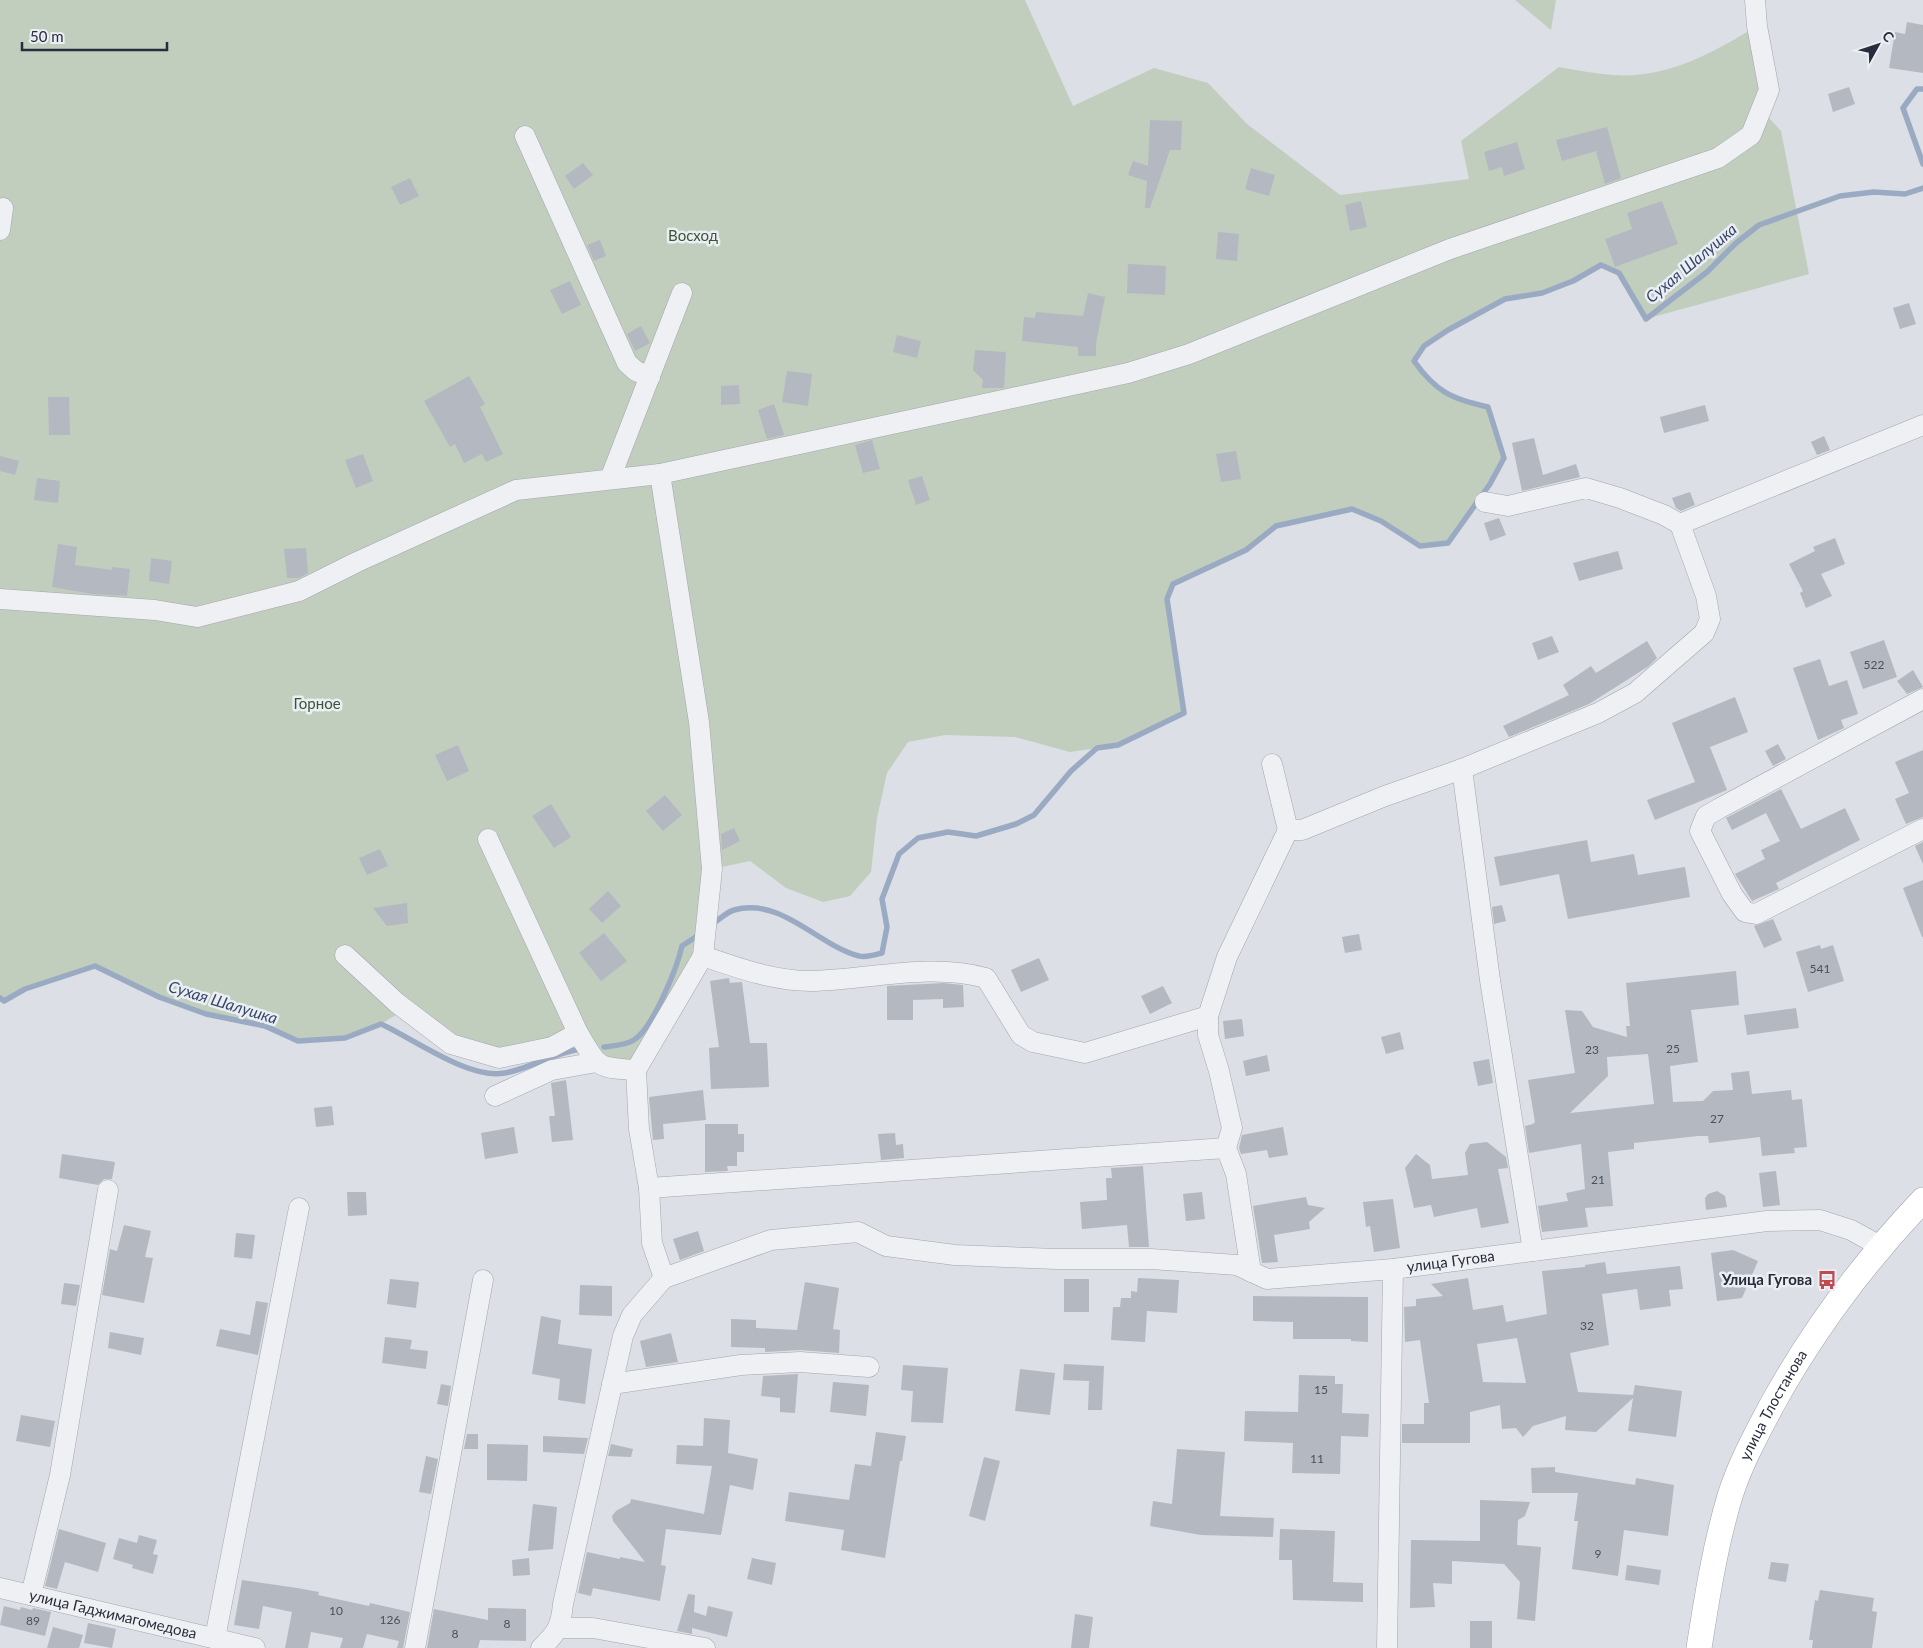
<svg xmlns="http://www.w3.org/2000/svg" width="1923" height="1648" viewBox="0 0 1923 1648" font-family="Lato,sans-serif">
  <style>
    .green { fill: #c1cebe }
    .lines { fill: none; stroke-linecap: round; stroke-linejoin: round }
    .stream { stroke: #9aaac3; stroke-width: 5.5 }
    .building { fill: #b4b8c1; fill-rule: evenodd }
    .minor-casing { stroke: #a2a6ae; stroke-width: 21 }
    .major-casing { stroke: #9da3b0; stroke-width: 26 }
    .minor { stroke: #eff0f4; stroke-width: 20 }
    .major { stroke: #fff; stroke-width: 25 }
    .labels { text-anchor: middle; stroke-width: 5; stroke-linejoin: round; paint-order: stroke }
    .number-label { font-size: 12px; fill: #4a505c }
    .park-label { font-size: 15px; fill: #395536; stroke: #ebeef3 }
    .street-label { font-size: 15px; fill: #272d3a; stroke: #ebeef3 }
    .poi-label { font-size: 15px; font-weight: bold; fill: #272d3a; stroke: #ebeef3; text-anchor: end }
    .water-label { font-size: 16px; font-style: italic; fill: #35486a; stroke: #ebeef3 }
  </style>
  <rect width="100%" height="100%" fill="#dcdfe5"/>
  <path class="green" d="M0 0H1025L1073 106 1154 68 1208 83 1247 124 1340 195 1469 179 1461 141 1559 67C1577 70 1595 74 1613 75 1666 79 1713 53 1757 26L1761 109 1781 131 1809 274 1646 319 1619 273 1601 265 1573 281 1542 293 1505 299 1448 330 1424 346 1414 361C1436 392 1452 399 1488 407L1504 458 1490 484 1448 543 1420 546 1381 521 1352 509 1276 526 1246 550 1173 584 1167 599 1184 713 1118 745 1070 752 1015 737 945 735 908 742 887 773 877 818 871 872 850 896 823 902 786 888 750 861 712 869 703 956 636 1070 605 1069 578 1033 499 1058 406 1009 381 1024 345 1038 298 1041 265 1026 206 1014 159 997 95 966 25 989 4 1001 0 998Z
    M1515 0H1556L1551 30Z"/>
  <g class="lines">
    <path class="stream" d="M1923 89H1917L1903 108 1923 164
      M715 922C720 919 727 912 734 910 782 897 817 945 859 956 865 958 875 955 882 953L887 927 882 899 899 854 918 838 948 832 976 836 1016 824 1034 815 1071 771 1097 748 1118 745 1184 713 1167 599 1173 584 1246 550 1276 526 1352 509 1381 521 1420 546 1448 543 1490 484 1504 458 1488 407C1452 399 1436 392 1414 361L1424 346 1448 330 1505 299 1542 293 1573 281 1601 265 1619 273 1646 319 1707 272 1736 243 1759 225 1840 196 1874 192 1905 194 1923 188
      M0 998 4 1001 25 989 95 966 159 997 206 1014 265 1026 298 1041 345 1038 381 1024C414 1039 469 1080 505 1073 532 1068 555 1052 582 1049
      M604 1047C613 1046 626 1045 634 1040 653 1028 677 968 682 946L697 936"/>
  </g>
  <path class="building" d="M1907 22 1923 25V73L1889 68 1895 32 1905 34Z
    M1849 87 1855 104 1833 112 1828 94Z
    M1150 120 1182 121 1181 150H1170L1150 208H1145L1147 181 1128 175 1133 161 1148 166Z
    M1607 127 1621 178 1605 184 1596 151 1562 161 1556 140Z
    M1517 142 1525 169 1504 176 1502 167 1489 171 1484 152Z
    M583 163 593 175 574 189 565 176Z
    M1251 168 1275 175 1269 196 1245 189Z
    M410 178 419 196 400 205 391 187Z
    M1361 201 1367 227 1350 231 1345 205Z
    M1662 201 1678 244 1615 267 1605 239 1632 229 1627 213Z
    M1218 232 1239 234 1237 261 1216 259Z
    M600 240 606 256 594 261 587 245Z
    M1128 264 1166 266 1165 295 1127 293Z
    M570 281 581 305 562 314 550 290Z
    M1088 293 1105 297 1096 344V356H1078V347L1022 341 1024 317 1035 318 1036 312 1083 316Z
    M1909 303 1916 324 1900 329 1893 308Z
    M641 326 650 343 635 351 627 334Z
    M897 335 921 341 917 358 893 352Z
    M975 350 1006 352 1004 388H982L983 380 973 370Z
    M787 371 812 374 808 406 782 402Z
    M469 376 485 404 480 407 503 454 486 462 482 454 464 463 455 444 450 447 424 401Z
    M739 385 740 404 721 405V386Z
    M48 397H69L70 435H49Z
    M774 404 784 435 767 439 758 410Z
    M1705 405 1709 421 1664 433 1660 417Z
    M1824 436 1830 450 1817 455 1811 442Z
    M1534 438 1543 475 1576 464 1580 477 1522 491 1512 443Z
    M872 440 880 469 863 473 855 445Z
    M1236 451 1241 479 1221 482 1216 454Z
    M363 454 373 481 356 488 345 460Z
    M0 456 19 461 15 475 0 471Z
    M922 476 930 500 916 505 908 480Z
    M37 478 60 481 58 503 34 500Z
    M1690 492 1695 505 1681 511 1676 508 1672 498Z
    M1499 518 1506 535 1490 541 1484 523Z
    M1835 538 1845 564 1821 574 1832 596 1806 608 1800 593 1803 591 1789 564 1815 551 1813 547Z
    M58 544 77 547 75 565 112 570V567L130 569 127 596 92 594 52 587Z
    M306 548 308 573 299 578H287L284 549Z
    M1618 551 1623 569 1579 581 1573 563Z
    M151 558 172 561 169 584 149 581Z
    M1552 636 1559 652 1538 660 1532 643Z
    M1884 640 1897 677 1863 689 1850 652Z
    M1647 641 1657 658 1649 666 1589 704 1509 737 1503 726 1569 695 1563 685 1591 666 1596 673Z
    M1820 659 1829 686 1847 680 1858 714 1841 720 1844 728 1818 740 1793 668Z
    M1913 670 1923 687 1907 694 1897 681Z
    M1735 697 1748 732 1710 747 1727 790 1655 820 1647 800 1695 782 1672 723Z
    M1778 744 1786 759 1773 766 1765 751Z
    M458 745 469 771 447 781 435 755Z
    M1923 750V817L1906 824 1895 799 1909 793 1895 762Z
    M1781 789 1801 829 1845 808 1860 840 1776 883 1779 889 1752 901 1735 874 1765 859 1761 850 1780 841 1766 813 1732 830 1726 818Z
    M665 795 682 815 663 831 646 811Z
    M551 804 571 837 554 848 532 816Z
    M734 828 740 841 722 850 721 834Z
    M1587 840 1591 862 1634 854 1638 875 1685 867 1690 897 1568 919 1559 874 1500 886 1494 857Z
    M1923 842V864L1915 846Z
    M380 849 388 866 367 875 359 858Z
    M1923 880V937H1922L1903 888Z
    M608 891 621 906 602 923 589 909Z
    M407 903 408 923 387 926 373 908Z
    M1502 905 1506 921 1494 924 1492 907Z
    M1773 919 1782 940 1764 948 1754 926Z
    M604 933 627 961 601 981 579 953Z
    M1359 934 1362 950 1345 953 1342 937Z
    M1820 945 1821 949 1833 945 1844 981 1808 992 1796 952Z
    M1039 958 1049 980 1021 992 1011 970Z
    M1736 971 1739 1005 1691 1010 1698 1062 1670 1066 1673 1102 1703 1101 1713 1091 1733 1090 1731 1073 1749 1071 1752 1094 1791 1090 1792 1100 1802 1099 1807 1147 1794 1148 1795 1153 1762 1156 1760 1137 1709 1143 1708 1136H1698L1634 1143V1149L1608 1152 1613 1206 1585 1208 1588 1227 1542 1232 1538 1206 1568 1201 1566 1193 1585 1189 1581 1144 1529 1153 1525 1126 1533 1124 1535 1122 1528 1080 1575 1073 1565 1010 1582 1011 1593 1027 1627 1037 1626 1026H1630L1626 983ZM1648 1054 1654 1104 1570 1113 1608 1076 1607 1057Z
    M729 978 730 983 742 982 750 1043H767L769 1087 711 1089 709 1048 719 1047 710 981Z
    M943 983 963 985 964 1007 943 1008V999L913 1000V1020H887V986Z
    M1163 986 1172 1003 1150 1014 1141 996Z
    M1796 1008 1799 1028 1747 1035 1744 1015Z
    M1242 1019 1244 1036 1225 1039 1223 1021Z
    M1400 1032 1404 1049 1386 1054 1381 1037Z
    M1267 1055 1270 1071 1246 1076 1243 1061Z
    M1489 1059 1493 1083 1478 1086 1473 1062Z
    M566 1080 573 1140 552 1142 549 1116H555L551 1083Z
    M703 1090 706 1120 663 1124 664 1139 653 1140 649 1097Z
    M332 1106 334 1125 316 1127 314 1108Z
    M705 1124H738V1134H744V1152H737V1166H727L728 1171 705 1172Z
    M514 1127 518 1153 485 1159 481 1133Z
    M1283 1127 1288 1155 1269 1158 1267 1150 1241 1154 1239 1148 1242 1135Z
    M895 1133 896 1145 903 1144 904 1158 881 1160 878 1134Z
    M1487 1142 1506 1157 1508 1168 1498 1169 1509 1223 1481 1228 1477 1208 1434 1217 1431 1205 1414 1208 1405 1168 1416 1154 1430 1165 1432 1179 1468 1175 1465 1153 1470 1144Z
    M62 1154 115 1162 112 1179H104L98 1185 59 1178Z
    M1143 1166 1149 1247H1129L1127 1225 1082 1229 1080 1202 1107 1200 1106 1178H1112L1111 1168Z
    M1776 1171 1780 1205 1763 1207 1759 1173Z
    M1717 1191 1725 1196 1727 1207 1706 1210 1705 1198 1708 1194Z
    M347 1192H366L367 1215 348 1216Z
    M1202 1192 1205 1219 1186 1221 1183 1194Z
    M1306 1197 1308 1205 1325 1208 1309 1222 1310 1229 1274 1235 1278 1262 1262 1263 1253 1206Z
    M1393 1199 1400 1248 1374 1252 1370 1226 1366 1227 1363 1202Z
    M124 1225 151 1231 145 1257 153 1258 144 1303 102 1295 110 1249 117 1251Z
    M698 1231 704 1251 680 1260 673 1239Z
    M236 1233 255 1235 252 1259 234 1257Z
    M1733 1250 1758 1261 1742 1298 1717 1301 1711 1253Z
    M1605 1262 1607 1274 1680 1266 1683 1289 1669 1290 1671 1306 1640 1310 1637 1289 1602 1294 1609 1345 1570 1353 1578 1392 1633 1395 1635 1385 1682 1391 1676 1437 1628 1431 1633 1398 1596 1432 1565 1430 1566 1416 1533 1426 1523 1437 1516 1428 1502 1429 1500 1405 1470 1412V1443H1402V1424H1424V1403H1429L1420 1340 1405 1342 1404 1307 1416 1306V1299L1443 1296 1431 1284 1468 1278 1473 1310 1503 1305 1506 1322 1547 1314 1542 1271 1585 1267V1265ZM1517 1338 1526 1383 1483 1382 1477 1344Z
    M1138 1278 1179 1280 1177 1313 1147 1311 1145 1342 1111 1340 1113 1307H1120L1121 1298H1131V1291L1137 1292Z
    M390 1279 419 1282 416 1308 387 1304Z
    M1064 1279H1089V1312H1064Z
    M805 1282 839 1288 833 1329 840 1330 839 1353 800 1350 765 1352V1348L731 1347V1319L756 1320V1328L797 1330Z
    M64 1283 80 1285 76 1306 61 1304Z
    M580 1285 612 1286V1316L579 1315Z
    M1253 1296 1368 1297V1342L1351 1341V1339H1293V1322L1253 1321Z
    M256 1301 268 1303 258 1355 216 1346 220 1329 250 1335Z
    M541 1316 561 1320 558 1344 592 1349 585 1404 558 1400 560 1379 532 1374Z
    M110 1332 144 1338 141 1355 108 1348Z
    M671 1333 678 1362 646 1367 640 1341Z
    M385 1337 412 1340 410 1349 428 1351 426 1369 382 1363Z
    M1064 1364 1104 1366 1102 1410H1088L1089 1381 1063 1380Z
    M903 1365 948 1368 943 1423 911 1422 913 1391 901 1390Z
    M1020 1369 1055 1373 1050 1415 1015 1411Z
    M798 1374 795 1413 780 1412V1398L761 1396 763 1376Z
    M1299 1375 1335 1376V1384H1343L1342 1413 1369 1414 1368 1437 1341 1436 1340 1474 1292 1473 1293 1443 1244 1441 1245 1411 1298 1412Z
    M833 1382 869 1385 866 1416 830 1412Z
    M441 1384 451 1386 448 1406 437 1404Z
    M21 1415 55 1421 50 1447 16 1441Z
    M704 1418 730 1420 728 1453 758 1459 753 1490 730 1485 721 1535 666 1529 661 1565 666 1566 660 1601 593 1588 591 1596 578 1593 587 1552 620 1559V1557L645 1562 613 1521 612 1516 616 1511 630 1503 631 1499 704 1514 712 1466 676 1464 677 1445 703 1446Z
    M876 1432 906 1436 902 1461H900L885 1558 841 1550 844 1530 785 1521 789 1492 849 1500 855 1464 871 1466Z
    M467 1434H478V1449H464Z
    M543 1436 588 1438 584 1454 543 1452Z
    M487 1444 528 1445 527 1481 487 1480Z
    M611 1444 633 1449 631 1457 608 1456Z
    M1177 1449 1225 1452 1220 1516 1274 1518 1273 1537 1201 1535 1150 1526 1153 1501 1172 1504Z
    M426 1456 438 1459 431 1494 419 1492Z
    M984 1457 1000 1461 985 1521 969 1516Z
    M1555 1467V1472L1635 1485 1636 1478 1674 1485 1668 1536 1624 1530 1618 1576 1572 1569 1578 1521H1574L1578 1493H1532L1531 1468Z
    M1480 1500 1530 1502 1525 1516 1518 1520 1517 1545 1541 1547 1535 1621 1517 1619 1520 1582 1504 1564 1452 1561V1584L1433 1583 1435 1607 1410 1608 1411 1540 1480 1541Z
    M533 1504 557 1507 553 1549 528 1551Z
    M59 1529 106 1543 98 1572 65 1562 57 1589 45 1586Z
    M1280 1529 1335 1531 1333 1582 1363 1583V1602L1293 1600 1292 1560H1279Z
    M139 1535 157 1540 153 1554 158 1555 153 1574 132 1568 133 1565 113 1559 119 1538 137 1543Z
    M529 1558 530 1575 513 1576 512 1560Z
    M752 1558 776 1563 772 1585 747 1579Z
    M1771 1562 1789 1564 1786 1582 1768 1579Z
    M1627 1565 1661 1570 1659 1585 1625 1580Z
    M242 1580 297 1588 319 1592 318 1595 369 1606 370 1603 410 1612 403 1648H397L399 1641 367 1634 363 1648H340L343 1638 311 1632 308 1648H285L292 1612 263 1606 259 1629 234 1625Z
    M1820 1590 1874 1598 1872 1611 1877 1612 1872 1648H1812L1813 1640H1809L1815 1600 1818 1601Z
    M688 1594 695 1595 694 1612 706 1616 708 1606 733 1612 727 1637 692 1628V1634L677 1631Z
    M4 1606 20 1610 21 1607 32 1610 33 1608 51 1612 45 1636 0 1625Z
    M488 1608 526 1609V1641L480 1640 478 1648H427L434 1609 488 1620Z
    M1075 1614 1093 1617 1089 1648H1071Z
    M1470 1621H1492V1648H1470Z
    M88 1623 116 1629 112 1648 84 1643Z
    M53 1627 83 1635 79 1648H47Z"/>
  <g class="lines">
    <g class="minor-casing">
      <g id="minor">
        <path d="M525 136 627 363 636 371 650 377"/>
        <path d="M0 230 3 208"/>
        <path d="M660 474 699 722 712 869 703 956 636 1070 639 1129 649 1188 652 1243 664 1278"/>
        <path d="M610 479 682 293"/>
        <path d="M1680 524 1923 425"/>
        <path d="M0 599 155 610 197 617 299 591 357 562 516 490 660 474 1128 373 1189 354 1450 249 1718 158 1751 135 1769 90 1757 26 1755 0"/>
        <path d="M1923 699 1720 808 1706 816 1700 831 1732 894 1745 912 1756 914 1923 829"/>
        <path d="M1462 769 1490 980 1533 1251"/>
        <path d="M1288 830H1302L1385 796 1462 769 1598 713 1635 693 1704 633 1710 619 1706 596 1680 524 1664 515 1620 498 1586 488 1508 506 1485 502"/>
        <path d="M488 839 578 1033"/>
        <path d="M345 955 397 1003 451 1044 499 1058 552 1047 578 1033C599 1067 595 1068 636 1070"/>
        <path d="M703 956C738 968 774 981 811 981 868 980 930 962 986 978L1021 1035 1033 1042 1085 1053 1208 1016"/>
        <path d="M495 1096 552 1070 597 1062"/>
        <path d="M649 1188 1226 1148"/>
        <path d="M1251 1272 1236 1174 1226 1148 1232 1128 1219 1071 1208 1035V1016L1227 957 1288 830 1272 764"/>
        <path d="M612 1384 741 1365 800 1362 869 1367"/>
        <path id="s1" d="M0 1588 255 1648"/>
        <path d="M31 1595 60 1475 108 1190"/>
        <path d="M558 1628H593L705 1648"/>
        <path d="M215 1638 299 1208"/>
        <path d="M415 1648 483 1280"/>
        <path id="s2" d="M541 1648C557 1633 561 1626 563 1604L623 1336 632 1315 664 1278 771 1240 858 1232 886 1246 955 1255 1057 1259H1151L1237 1265 1267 1279 1393 1269 1767 1221 1820 1220 1851 1230 1880 1246"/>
        <path d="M1387 1648 1393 1269"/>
      </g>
    </g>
    <g class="major-casing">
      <g id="major">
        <path id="s3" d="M1699 1648C1707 1597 1715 1546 1730 1496 1740 1464 1757 1433 1773 1403 1815 1327 1863 1263 1923 1200"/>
      </g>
    </g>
    <use href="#minor" class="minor"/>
    <use href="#major" class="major"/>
  </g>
  <defs>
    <g id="bus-bare" transform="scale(1.5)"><path d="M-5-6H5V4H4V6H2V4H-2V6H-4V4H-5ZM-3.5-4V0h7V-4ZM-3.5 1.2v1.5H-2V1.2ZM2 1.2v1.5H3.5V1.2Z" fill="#c14a51" stroke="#ebeef3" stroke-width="2.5" paint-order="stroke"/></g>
  </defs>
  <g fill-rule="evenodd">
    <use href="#bus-bare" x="1827" y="1280"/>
  </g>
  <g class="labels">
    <g class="number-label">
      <text x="1874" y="669">522</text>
      <text x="1820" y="973">541</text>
      <text x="1673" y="1053">25</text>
      <text x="1592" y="1054">23</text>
      <text x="1717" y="1123">27</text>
      <text x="1598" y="1184">21</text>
      <text x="1587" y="1330">32</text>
      <text x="1321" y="1394">15</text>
      <text x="1317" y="1463">11</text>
      <text x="1598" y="1558">9</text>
      <text x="336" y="1615">10</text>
      <text x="390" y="1624">126</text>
      <text x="33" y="1625">89</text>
      <text x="507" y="1628">8</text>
      <text x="455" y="1638">8</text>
    </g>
    <g class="park-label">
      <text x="693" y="241">Восход</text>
      <text x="317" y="709">Горное</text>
    </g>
    <g class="street-label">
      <text dy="5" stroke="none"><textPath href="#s2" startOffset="1199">улица Гугова</textPath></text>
      <text dy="5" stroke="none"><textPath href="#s3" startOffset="256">улица Тлостанова</textPath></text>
      <text dy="5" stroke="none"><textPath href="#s1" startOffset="116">улица Гаджимагомедова</textPath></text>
    </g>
    <g class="poi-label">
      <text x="1812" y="1285">Улица Гугова</text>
    </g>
    <g class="water-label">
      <text transform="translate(1691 263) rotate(-40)" y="6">Сухая Шалушка</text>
      <text transform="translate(223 1002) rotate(17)" y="6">Сухая Шалушка</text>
    </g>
  </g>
  <g transform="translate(1878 45) rotate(50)" stroke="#ebeef3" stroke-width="4" paint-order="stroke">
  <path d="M0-4L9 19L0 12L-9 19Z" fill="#272d3a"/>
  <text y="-8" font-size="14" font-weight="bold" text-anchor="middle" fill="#272d3a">С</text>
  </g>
  <path d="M22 42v8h145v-8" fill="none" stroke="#272d3a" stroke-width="2.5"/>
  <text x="30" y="42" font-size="15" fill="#272d3a" stroke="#ebeef3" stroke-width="4" paint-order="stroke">50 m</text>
</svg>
